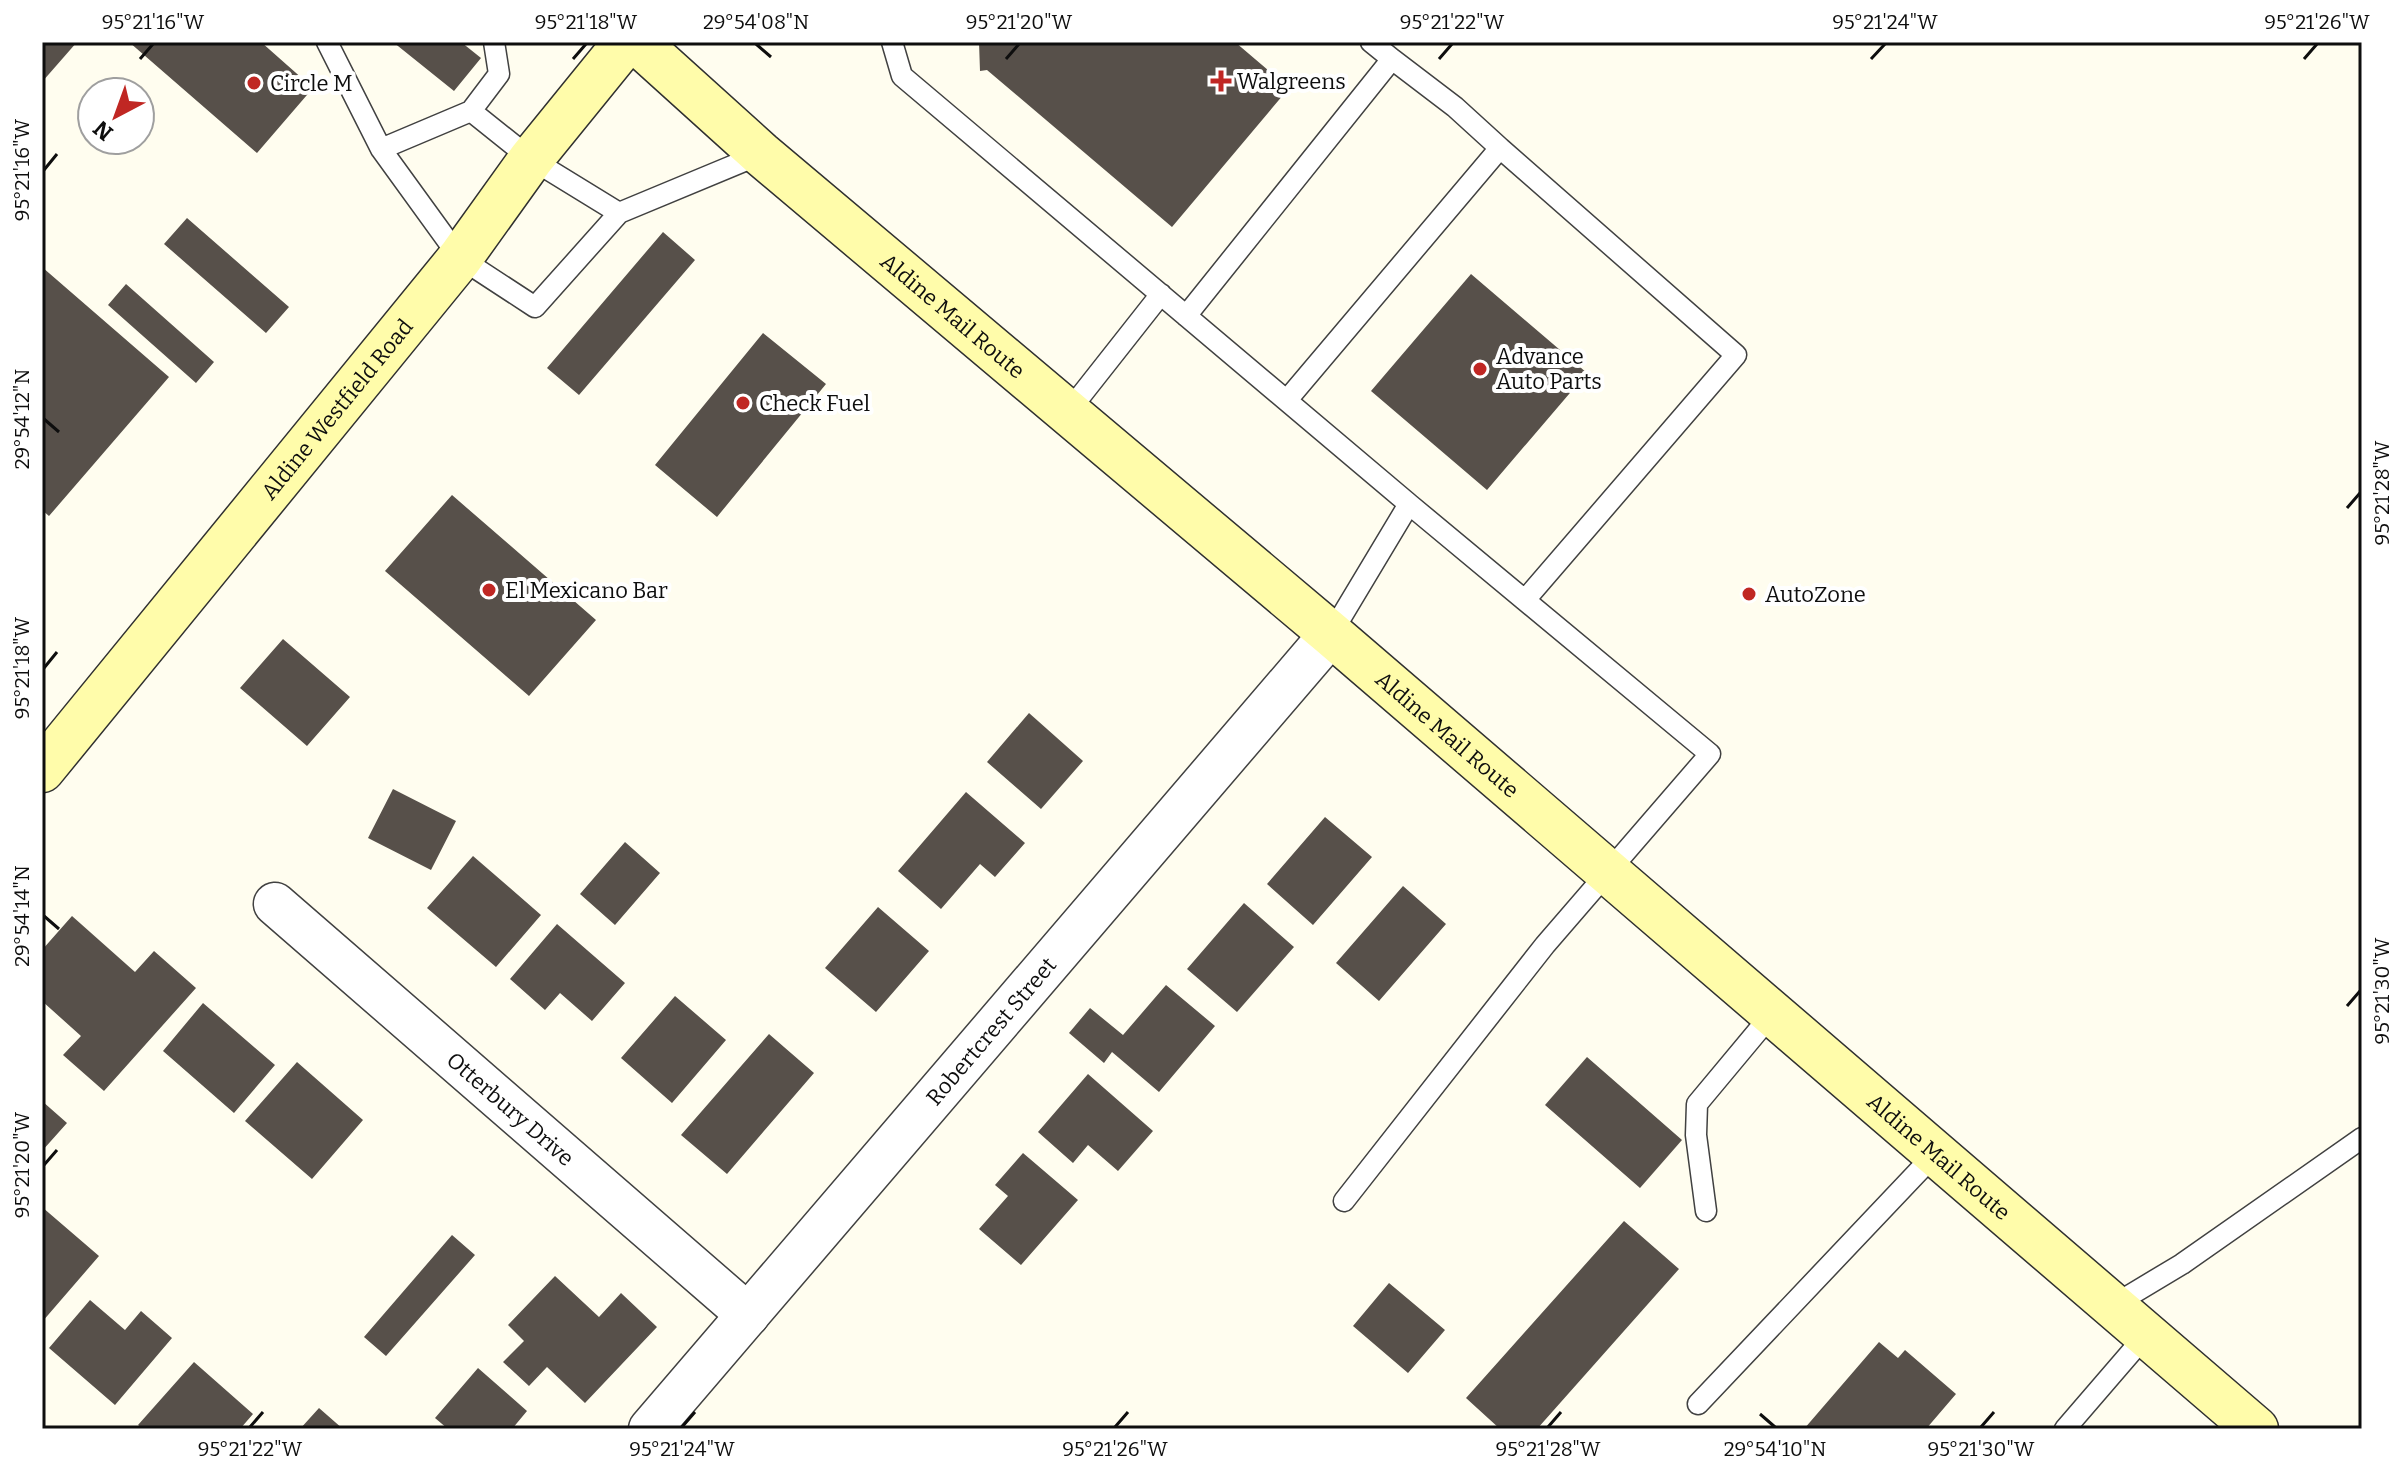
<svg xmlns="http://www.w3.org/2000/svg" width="2404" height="1471" viewBox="0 0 2404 1471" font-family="Bitter,serif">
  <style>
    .building { fill: #57504a }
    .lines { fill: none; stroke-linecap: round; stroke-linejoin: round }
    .lane-casing { stroke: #414141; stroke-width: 23 }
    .street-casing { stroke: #414141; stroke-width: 45 }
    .secondary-casing { stroke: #303030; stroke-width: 47 }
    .lane { stroke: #fff; stroke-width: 20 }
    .street { stroke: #fff; stroke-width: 42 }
    .secondary { stroke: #fffcaa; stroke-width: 44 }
    .ticks { fill: none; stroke: #0e0e0e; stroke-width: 3 }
    .poi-dot { fill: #c02723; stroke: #fff; stroke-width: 3 }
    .labels { text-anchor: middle; stroke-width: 8; stroke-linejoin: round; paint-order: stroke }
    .poi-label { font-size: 22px; fill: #0e0e0e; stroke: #fff; text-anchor: start }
    .street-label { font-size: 22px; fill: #0e0e0e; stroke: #fff }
    .neatline { fill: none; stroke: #0e0e0e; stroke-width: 3 }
    .ticks-label { font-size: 20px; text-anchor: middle; fill: #0e0e0e }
  </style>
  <rect width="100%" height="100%" fill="#fffdef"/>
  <path class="building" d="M42 42H77L42 82Z
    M129 42H261L313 88 257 153Z
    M393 42H461L481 58 454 91Z
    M979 42H1235L1289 88 1172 227 987 70 980 71Z
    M187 218 289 307 266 333 164 244Z
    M663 232 695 260 579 395 547 368Z
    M42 267 169 377 49 516 42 510Z
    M1471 274 1587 373 1487 490 1371 391Z
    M126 284 214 362 196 383 108 305Z
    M763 333 826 384 717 517 655 465Z
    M452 495 596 620 529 696 385 571Z
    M283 639 350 697 307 746 240 688Z
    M1029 713 1083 761 1041 809 987 762Z
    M393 789 456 821 431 870 368 838Z
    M966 792 1025 843 995 877 980 864 941 909 898 871Z
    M1325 817 1372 857 1313 925 1267 884Z
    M625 842 660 873 615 925 580 894Z
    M473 856 541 915 496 967 427 908Z
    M1403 886 1446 924 1379 1001 1336 963Z
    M1244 903 1294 947 1237 1012 1187 969Z
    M878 907 929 951 876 1012 825 968Z
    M72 916 135 972 154 951 196 988 104 1091 63 1055 81 1036 42 1001V950Z
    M557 924 625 983 592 1021 560 993 545 1010 510 979Z
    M1166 985 1215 1026 1159 1092 1112 1052 1104 1063 1069 1033 1090 1008 1123 1035Z
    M675 996 726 1040 672 1103 621 1058Z
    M203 1003 275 1065 234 1113 163 1051Z
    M769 1034 814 1073 727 1174 681 1135Z
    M1587 1057 1682 1140 1640 1188 1545 1105Z
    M297 1062 363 1120 312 1179 245 1121Z
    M1088 1074 1153 1131 1118 1171 1088 1145 1073 1163 1038 1132Z
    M42 1101 67 1123 42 1151Z
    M1023 1153 1078 1200 1021 1265 979 1229 1008 1196 995 1185Z
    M42 1207 99 1256 42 1322Z
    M1624 1221 1679 1269 1537 1429H1500L1466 1398Z
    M452 1235 475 1255 386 1356 364 1337Z
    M555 1276 599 1317 621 1293 657 1327 585 1403 547 1367 529 1386 503 1362 524 1341 508 1325Z
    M1389 1283 1445 1330 1408 1373 1353 1326Z
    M90 1300 125 1330 141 1311 172 1338 115 1405 49 1348Z
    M1879 1342 1898 1358 1905 1350 1956 1394 1926 1429H1804Z
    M194 1362 253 1414 240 1429H143L138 1425Z
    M478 1368 527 1411 512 1429H448L435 1418Z
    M319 1408 343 1429H300Z"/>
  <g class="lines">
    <g class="lane-casing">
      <path id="lane" d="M327 42 381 149 460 258 535 307 619 213
        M494 42 499 74 471 111 531 159 619 213 761 154
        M892 42 902 76 1409 504 1331 634
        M1500 148 1736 355 1525 600
        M381 149 471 111
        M1186 316 1392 59 1371 42
        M1287 400 1500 148 1455 107 1392 59
        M1068 412 1161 294
        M1344 1201 1545 945 1710 754 1409 504
        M1706 1211 1696 1135 1697 1104 1772 1014
        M2112 1306 2182 1264 2362 1138
        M1698 1404 1934 1155
        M2065 1429 2146 1335"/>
    </g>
    <g class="street-casing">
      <g id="street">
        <path id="s1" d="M275 904 748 1315"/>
        <path id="s2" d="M650 1429 1331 634"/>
      </g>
    </g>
    <g class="secondary-casing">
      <g id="secondary">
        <path id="s3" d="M637 42 761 154 1331 634 2256 1429"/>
        <path id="s4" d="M42 770 460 258 531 159 626 42"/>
      </g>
    </g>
    <use href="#lane" class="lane"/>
    <use href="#street" class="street"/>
    <use href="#secondary" class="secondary"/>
  </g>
  <path class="ticks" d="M756 44 771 57M140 59 153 44M573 59 586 44M1006 59 1019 44M1439 59 1452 44M1871 59 1885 44M2304 59 2317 44M44 170 57 154M44 419 59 432M2347 508 2360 493M44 668 57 652M44 916 59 929M2347 1006 2360 991M44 1165 57 1150M1760 1414 1775 1427M250 1427 263 1412M682 1427 695 1412M1115 1427 1128 1412M1548 1427 1561 1412M1981 1427 1994 1412"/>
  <g class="poi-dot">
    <path d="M1217 69h8v8h8v8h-8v8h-8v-8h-8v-8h8z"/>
    <circle cx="254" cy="83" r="8"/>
    <circle cx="1480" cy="369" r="8"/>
    <circle cx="743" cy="403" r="8"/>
    <circle cx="489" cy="590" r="8"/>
    <circle cx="1749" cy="594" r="8"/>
  </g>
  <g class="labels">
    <g class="poi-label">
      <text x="1237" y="89">Walgreens</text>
      <text x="270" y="91">Circle M</text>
      <text x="1496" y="364">Advance<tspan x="1496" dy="25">Auto Parts</tspan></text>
      <text x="759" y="411">Check Fuel</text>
      <text x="505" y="598">El Mexicano Bar</text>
      <text x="1765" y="602">AutoZone</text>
    </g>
    <g class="street-label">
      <text dy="8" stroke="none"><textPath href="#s3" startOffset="418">Aldine Mail Route</textPath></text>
      <text dy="8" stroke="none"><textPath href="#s4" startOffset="466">Aldine Westfield Road</textPath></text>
      <text dy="8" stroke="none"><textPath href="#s3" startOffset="1066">Aldine Mail Route</textPath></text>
      <text dy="8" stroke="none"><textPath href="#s2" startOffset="524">Robertcrest Street</textPath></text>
      <text dy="8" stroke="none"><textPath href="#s1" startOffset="312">Otterbury Drive</textPath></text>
      <text dy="8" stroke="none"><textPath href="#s3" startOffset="1714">Aldine Mail Route</textPath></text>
    </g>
  </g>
  <rect width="2404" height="1471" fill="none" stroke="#ffffff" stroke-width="88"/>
  <g transform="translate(116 116) rotate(221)"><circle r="38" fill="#ffffff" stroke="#9f9f9f" stroke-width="2"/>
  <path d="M0-6L14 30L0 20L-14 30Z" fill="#c02723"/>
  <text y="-12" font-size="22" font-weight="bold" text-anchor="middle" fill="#0e0e0e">N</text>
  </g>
  <rect x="44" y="44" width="2316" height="1383" class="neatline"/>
  <g class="ticks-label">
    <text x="153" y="29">95°21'16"W</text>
    <text x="586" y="29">95°21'18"W</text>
    <text x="756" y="29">29°54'08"N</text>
    <text x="1019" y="29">95°21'20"W</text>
    <text x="1452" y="29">95°21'22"W</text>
    <text x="1885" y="29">95°21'24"W</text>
    <text x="2317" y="29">95°21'26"W</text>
    <text transform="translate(22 170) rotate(-90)" y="7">95°21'16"W</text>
    <text transform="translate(22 419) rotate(-90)" y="7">29°54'12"N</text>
    <text transform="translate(2382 493) rotate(-90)" y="7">95°21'28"W</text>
    <text transform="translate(22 668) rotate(-90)" y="7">95°21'18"W</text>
    <text transform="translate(22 916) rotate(-90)" y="7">29°54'14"N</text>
    <text transform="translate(2382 991) rotate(-90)" y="7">95°21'30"W</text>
    <text transform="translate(22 1165) rotate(-90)" y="7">95°21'20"W</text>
    <text x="250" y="1456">95°21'22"W</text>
    <text x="682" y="1456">95°21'24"W</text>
    <text x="1115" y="1456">95°21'26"W</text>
    <text x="1548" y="1456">95°21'28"W</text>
    <text x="1775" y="1456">29°54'10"N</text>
    <text x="1981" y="1456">95°21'30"W</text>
  </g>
</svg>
